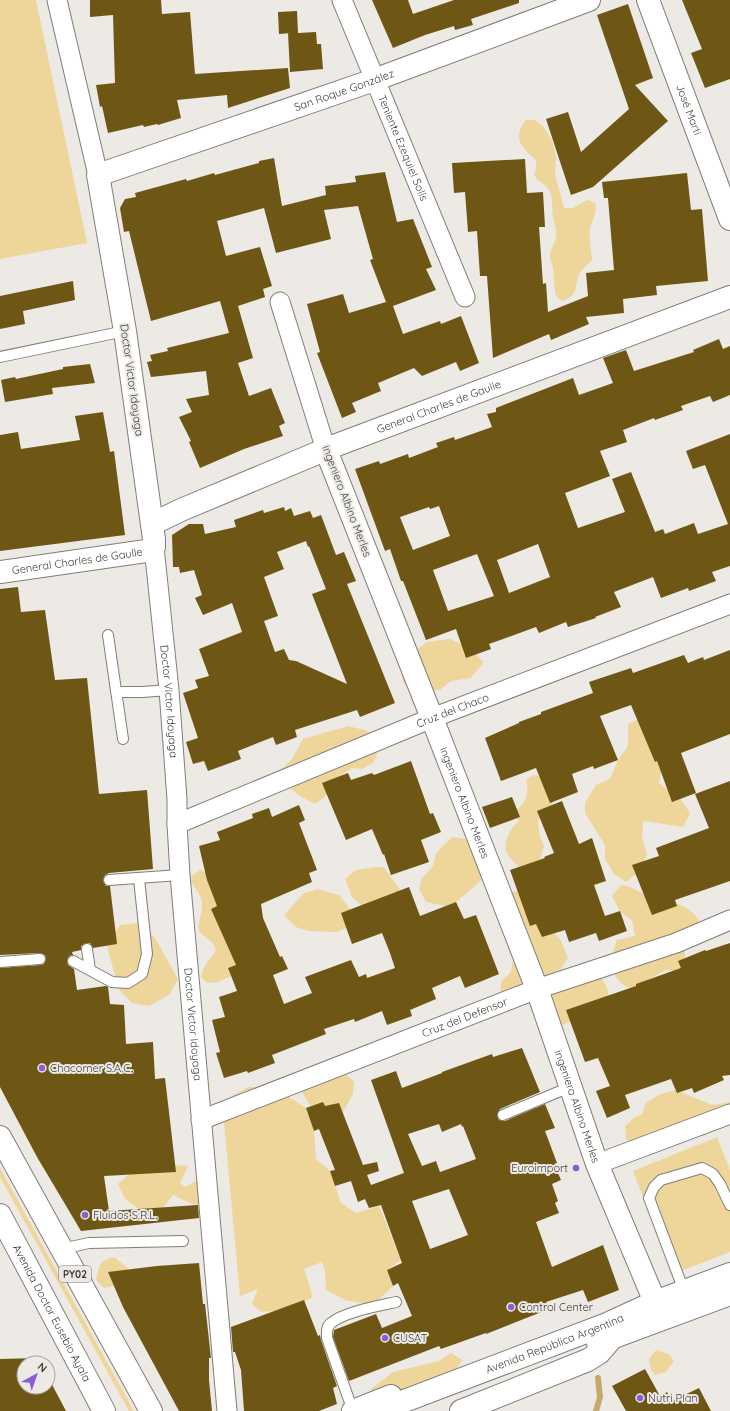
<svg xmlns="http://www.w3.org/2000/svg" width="730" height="1411" viewBox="0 0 730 1411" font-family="Quicksand,sans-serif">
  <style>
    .green { fill: #eed59a }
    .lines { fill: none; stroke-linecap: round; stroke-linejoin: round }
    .stream { stroke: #c3a96b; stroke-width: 6 }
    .building { fill: #6e5614; fill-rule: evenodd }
    .lane-casing { stroke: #807e79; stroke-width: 12 }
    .street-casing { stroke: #807e79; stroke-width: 21 }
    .secondary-casing { stroke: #807e79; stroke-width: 24 }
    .highway-casing { stroke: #807e79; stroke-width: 24 }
    .lane { stroke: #fff; stroke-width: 10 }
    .street { stroke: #fff; stroke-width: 19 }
    .secondary { stroke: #fff; stroke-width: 22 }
    .highway { stroke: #fff; stroke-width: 22 }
    .poi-dot { fill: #8a5dd7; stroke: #edeae5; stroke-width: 1.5 }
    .labels { text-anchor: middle; stroke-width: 4; stroke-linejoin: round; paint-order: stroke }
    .shield { fill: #edeae5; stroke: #72716e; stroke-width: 1 }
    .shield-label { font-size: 10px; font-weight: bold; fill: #3e3d3b }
    .street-label { font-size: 11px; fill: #3e3d3b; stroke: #edeae5 }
    .poi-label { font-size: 11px; fill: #3e3d3b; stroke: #edeae5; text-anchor: start }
  </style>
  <rect width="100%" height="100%" fill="#edeae5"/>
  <path class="green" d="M0 0H36L87 243 0 259Z
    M526 120H535L542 125 552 140 556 156 555 174 564 208H573L587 200 595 203C598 217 591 219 590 231 589 240 591 251 592 260 588 265 581 269 579 275 574 288 579 295 562 301L556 296C554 287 554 278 553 268 552 264 550 260 550 256 550 248 556 243 556 236 557 230 554 223 553 217 552 209 553 200 550 192 547 184 539 183 534 175L536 168V160C521 147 512 138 526 120Z
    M450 639 469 648 484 662 471 678 451 681 440 690 417 692 403 683 401 666 415 651 427 642Z
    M641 718 665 753 659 783 681 800 690 813 683 827 643 821 642 839 647 853 642 869 626 882 614 874 605 859V845L585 813V803L596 785 610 779 618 760 628 746V724Z
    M348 726 368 731 380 745 374 762 362 769 352 768 338 777 327 795 315 804 300 796 285 784 281 770 292 759 303 739Z
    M533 775 545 776 558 792 552 805 538 820 540 837 544 846 540 860 519 867C516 863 509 858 507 853 502 842 510 829 518 822L517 810C527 800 529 794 526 780Z
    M452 837 467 839 487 859 483 879 456 902 445 906 426 902 419 889 422 878 433 866 436 853Z
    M376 867H384L400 890 389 904 378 908 361 905 352 897 345 879 356 870Z
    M200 870 217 877 238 973 218 982 207 983 201 977 204 967 216 950 212 942 199 932C197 922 202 916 202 906 203 897 195 888 190 880L194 874Z
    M621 885C633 886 640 893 650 897 656 900 662 900 668 901 689 906 696 914 706 932L684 945 685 956 681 972 666 970 649 979 639 990C626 987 620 985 613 972L615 963 612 954 617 940 635 936 632 921 620 911 612 896Z
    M317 889 339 895 350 909 351 926 337 932 308 931 296 927 284 915 304 893Z
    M509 891 524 892 548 927 560 939 568 958 561 969 513 994 500 991 502 980 511 972 513 959 506 938Z
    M138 923 155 938 178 979 169 995 149 1006 132 1003 119 990 107 946 120 925Z
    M600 974 607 988 611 1009 579 1017 565 1024 550 1030 539 1018 556 985Z
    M342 1070 354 1082 353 1094 343 1112 327 1118C313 1112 308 1103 301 1090Z
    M248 1087H273L306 1108 314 1131 316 1159 330 1171 341 1203 356 1213 379 1206 401 1260 387 1270 393 1286 373 1305 345 1300 326 1290 325 1270 322 1262 304 1269 313 1297 289 1310 261 1312 252 1304 258 1289 240 1296 223 1112 232 1096Z
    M675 1090 713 1105 730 1102V1122L706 1135 636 1149 626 1139 625 1126 635 1117 642 1114 646 1103 659 1095Z
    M717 1137 730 1170V1252L673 1274 633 1171Z
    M169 1165 188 1166 180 1183 185 1187 198 1180 203 1195 197 1205 190 1203 173 1195 162 1209 141 1211 125 1199 118 1184 136 1168Z
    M0 1168 134 1411H129L0 1177Z
    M114 1257 129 1269C123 1280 117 1287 104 1288L96 1280C99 1265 99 1261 114 1257Z
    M656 1350 669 1354 674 1361 666 1372 655 1375 651 1370 649 1359Z
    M451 1353 462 1360 456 1370 447 1375 371 1401V1389L393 1372 439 1361Z"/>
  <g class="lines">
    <path class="stream" d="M596 1411 600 1397 598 1378"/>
  </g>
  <path class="building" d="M90 0H161L162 14 190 12 195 74 288 68 290 88 228 108 227 95 177 100 181 118 158 125 157 124 144 127 143 125 108 133 102 106 100 107 96 85 115 83 113 15 90 17Z
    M372 0H408L413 14 454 0H519V3L471 19 473 25 455 30 454 26 425 35 393 48Z
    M682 0H730V79L705 88 691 53 702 49Z
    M628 4 653 78 635 85 668 121 593 187 571 195 546 119 568 112 581 152 629 109 597 15Z
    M297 11 298 33 316 32 317 44H321L323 69 290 72 288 33H291L279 34 278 12Z
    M274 158 282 206 326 195 325 186 356 182 355 176 385 172 397 222 413 219 432 267 426 269 436 290 393 306 403 334 440 321 441 324 461 316 479 363 460 371 456 362 422 376 414 368 378 383 381 391 352 403 356 412 342 418 317 353 320 352 307 304 343 294 349 313 386 302 370 260 373 259 358 206 324 210 331 239 276 253 264 208 217 221 226 256 260 247 272 286 263 289 265 297 238 306 253 358 238 363 249 396 271 388 285 423 279 426 283 436 244 449 200 468 189 442 191 441 179 417 192 412 186 399 209 395 206 371 151 377 147 362 152 361 150 355 168 351 167 348 229 333 220 301 151 321 129 231 124 232 120 208 125 199 136 197 135 193 186 179 187 181 214 173 215 175 259 163V161Z
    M525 159 527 193 543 192 545 227H539L543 284 546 283 548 312 588 296 586 273 614 270 608 198H604L602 182 687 173 691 210 702 209 708 281 656 286 657 295 623 299 624 313 586 317 589 324 551 340 549 334 493 358 487 276H480L477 231 468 232 465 192 454 193 452 163Z
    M73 281 75 300 23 311 25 324 0 329V296Z
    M719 339 723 349 730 346V395L713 402 710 396 681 406 683 410 655 420 654 418 623 430 627 442 600 451 610 476 565 493 578 528 625 512 612 479 631 472 655 532 663 529 665 534 694 523 698 534 728 524 705 465 693 469 686 451 730 434V566L712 572 716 581 689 591 688 588 661 598 653 577 614 592 621 607 595 617 596 618 568 627 566 622 539 633 536 627 489 644 491 649 466 658 456 629 426 640 403 581H401L390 549 385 551 355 469 379 461 380 464 408 454 409 458 438 447 436 443 454 437 455 440 492 427 487 414 496 412V408L573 378 579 395 613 383 603 358 626 350 634 371 694 352 693 350ZM439 506 450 536 413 550 400 517 429 507 430 509ZM538 544 550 577 509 593 497 560ZM477 554 494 596 448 611 433 570Z
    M90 364 95 383 52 388 53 394 5 402 1 380 15 377 16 379 63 369V367Z
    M103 412 110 452 114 451 125 535 0 551V435L18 432 21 449 80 440 75 416Z
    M284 507 285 511 291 508 294 516 310 511 313 518 321 515 336 555 344 552 356 581 347 584 395 703 360 717 357 710 295 730 297 737 276 745 273 737 238 751 241 759 208 771 204 761 193 764 186 742 198 738 183 693 198 688 195 680 209 676 199 649 242 632 232 603 203 615 195 598 202 595 194 570 180 573 179 567H173L172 535 189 524H203L205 534 236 527 234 520 263 510 264 513ZM306 541 308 547 309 546 326 589 312 594 347 684 296 661 289 660 284 649 275 652 264 621 278 616 264 577 284 569 277 552Z
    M18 587 21 612 45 610 55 680 87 678 99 794 147 790 153 869 109 873 105 875 103 881 106 886H110L117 944 93 948 90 943H86L81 946V950L72 952 73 955 69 956 67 961 68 965 74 969 77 990 106 986 108 987 110 1004 124 1005 126 1044 153 1042 155 1079 165 1078 176 1172 104 1176 109 1211 198 1205 199 1218 81 1231 37 1157 0 1087V968L40 965 44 964 46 959 45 955 40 953 0 955V589Z
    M730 650V734L681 753 696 793 672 802 657 761 655 762 631 705 600 716 618 760 594 769 593 766 572 774 578 792 550 803 536 768 501 781 485 738 519 723V722L541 714V712L593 693 589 682 631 668 633 673 684 655 688 663 703 657 704 660Z
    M411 761 430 814 433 813 441 832 421 840 429 862 391 875 384 854 383 855 372 829 346 840 322 783 348 773 351 780 372 773 374 775Z
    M730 781V881L675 900 677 906 652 915 632 865 659 856 656 848 709 828 695 794Z
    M512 797 520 817 490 828 482 807Z
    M562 801 579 844 592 838 606 881 594 885 605 916 620 911 627 931 599 941 596 933 569 942 565 930 542 937 536 924 530 926 510 870 545 858 544 857 554 853 537 811Z
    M299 805 305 820 299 823 317 870 309 873 312 882 261 904 263 918 280 957 282 956 288 969 273 975 284 1004 312 993 305 977 351 960 359 977 366 974 367 978 395 968 390 953 382 933 352 944 341 913 409 887 420 916 456 902 464 919 476 915 499 974 465 988 460 976 432 988 436 999 410 1010 412 1016 387 1025 382 1011 355 1022 354 1019 324 1029 326 1034 272 1055 275 1063 248 1073 247 1071 224 1078 216 1053 220 1052 212 1020 225 1017 219 997 237 991 228 968 236 965 211 909 217 906 207 880 199 846 220 840 217 832 253 818 252 814 269 808 272 817Z
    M730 943V1075L722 1076 724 1080 694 1093 692 1088 677 1093 671 1079 625 1095 630 1108 607 1118 596 1091 610 1086 598 1058 585 1062 566 1010 636 986V984L681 968 678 961 705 950 706 951Z
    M522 1048 540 1092 500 1109 497 1115 499 1120 505 1121 545 1104 555 1128 545 1131 557 1163 554 1164 561 1180 552 1184 558 1201 555 1203 559 1213 536 1222 552 1267 603 1245 619 1290 588 1302 583 1290 546 1302 549 1309 486 1334V1333L441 1349 439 1346 349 1381 333 1337 334 1330 376 1314 382 1328 412 1316 398 1283 393 1286 387 1270 402 1263 381 1205 369 1208 365 1199 358 1202 351 1181 335 1186 330 1171 335 1170 319 1129 314 1131 306 1108 323 1102 325 1106 339 1103 363 1165 377 1162 379 1171 367 1175 371 1185 404 1173 371 1080 396 1071 402 1088 442 1073V1072L492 1054 493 1057ZM439 1124 442 1132 461 1124 462 1127 463 1126 476 1159 440 1172 436 1161 422 1166 408 1134ZM449 1189 468 1235 430 1249 412 1201Z
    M199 1263 203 1304H205L211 1358H209V1380L212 1411H179L123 1307 108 1272 157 1266Z
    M304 1300 318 1336 320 1335 321 1340 337 1386 333 1388 337 1404 319 1411H244L241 1370 235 1352H233L231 1327Z
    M38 1358 40 1363H24V1387H48V1377L66 1411H0V1359Z
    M645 1369 660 1396 667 1392 672 1401 699 1388 711 1411H626L612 1386Z"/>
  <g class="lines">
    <g class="lane-casing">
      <path id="lane" d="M0 357 125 331
        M108 635 123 739
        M116 692H142L169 690
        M109 880 180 875
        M87 949 90 970
        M73 961 112 982 128 983 142 974 147 954 139 879
        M0 962 40 959
        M503 1115 570 1087
        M61 1249 89 1243 183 1241
        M684 1291 649 1198 654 1187 661 1180 702 1168 713 1174 720 1184 730 1205
        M353 1411 327 1338C327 1332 326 1327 331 1323 344 1312 378 1306 396 1302"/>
    </g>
    <g class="street-casing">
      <g id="street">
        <path d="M57 0 98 175"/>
        <path id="s1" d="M342 0 465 297"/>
        <path d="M280 302 326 450"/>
        <path id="s2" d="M154 547 169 690 177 799V824L180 875 227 1411"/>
        <path id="s3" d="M177 824 432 718 730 604"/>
        <path id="s4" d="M201 1120 537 989 676 943 730 920"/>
        <path d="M597 1164 730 1114"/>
      </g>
    </g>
    <g class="secondary-casing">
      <g id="secondary">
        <path id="s5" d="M648 0 730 219"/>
        <path id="s6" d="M326 450 432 718 537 989 597 1164 655 1302"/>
        <path id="s7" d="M152 524 181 510 334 446 730 297"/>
        <path id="s8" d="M0 572 146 551 154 547V539L125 331 98 175 374 80 589 0"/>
      </g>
    </g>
    <g class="highway-casing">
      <g id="highway">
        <path d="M0 1137 151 1411"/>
        <path id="s9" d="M0 1215 104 1411"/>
        <path d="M598 1343 730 1294"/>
        <path d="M353 1411 391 1396"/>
        <path id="s10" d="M378 1411 607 1324 655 1302 730 1274"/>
        <path d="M461 1411 588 1360 599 1353 613 1337"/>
      </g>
    </g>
    <use href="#lane" class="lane"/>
    <use href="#street" class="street"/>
    <use href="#secondary" class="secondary"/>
    <use href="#highway" class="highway"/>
  </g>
  <g class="poi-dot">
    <circle cx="42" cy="1068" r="4"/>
    <circle cx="576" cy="1168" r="4"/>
    <circle cx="85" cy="1215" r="4"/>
    <circle cx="511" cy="1307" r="4"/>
    <circle cx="385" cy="1338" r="4"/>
    <circle cx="640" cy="1398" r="4"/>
  </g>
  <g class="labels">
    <rect class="shield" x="59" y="1266" width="32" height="16" rx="3"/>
    <g class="shield-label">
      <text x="75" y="1278">PY02</text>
    </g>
    <g class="street-label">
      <text dy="4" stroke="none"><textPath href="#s8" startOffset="793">San Roque González</textPath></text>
      <text dy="4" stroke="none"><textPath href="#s5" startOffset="117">José Martí</textPath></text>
      <text dy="4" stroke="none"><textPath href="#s1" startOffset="160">Teniente Ezequiel Solís</textPath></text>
      <text transform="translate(132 380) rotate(82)" y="4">Doctor Victor Idoyaga</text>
      <text dy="4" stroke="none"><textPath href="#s7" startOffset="310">General Charles de Gaulle</textPath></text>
      <text transform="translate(347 501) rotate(69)" y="4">ingeniero Albino Merles</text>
      <text dy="4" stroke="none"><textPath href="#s8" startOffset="78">General Charles de Gaulle</textPath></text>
      <text dy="4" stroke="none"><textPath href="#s2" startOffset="155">Doctor Victor Idoyaga</textPath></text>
      <text dy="4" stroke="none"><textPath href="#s3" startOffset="298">Cruz del Chaco</textPath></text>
      <text dy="4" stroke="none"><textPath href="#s6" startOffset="379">ingeniero Albino Merles</textPath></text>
      <text dy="4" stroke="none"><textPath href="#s4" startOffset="283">Cruz del Defensor</textPath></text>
      <text dy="4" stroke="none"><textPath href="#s2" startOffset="479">Doctor Victor Idoyaga</textPath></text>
      <text dy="4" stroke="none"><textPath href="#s6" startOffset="703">ingeniero Albino Merles</textPath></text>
      <text dy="4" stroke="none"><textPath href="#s9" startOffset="111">Avenida Doctor Eusebio Ayala</textPath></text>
      <text dy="4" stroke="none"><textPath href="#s10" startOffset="189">Avenida República Argentina</textPath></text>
    </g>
    <g class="poi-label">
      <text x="50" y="1072">Chacomer S.A.C.</text>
      <text x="568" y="1172" text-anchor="end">Euroimport</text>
      <text x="93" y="1219">Fluidos S.R.L.</text>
      <text x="519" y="1311">Control Center</text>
      <text x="393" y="1342">CUSAT</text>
      <text x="648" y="1402">Nutri Plan</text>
    </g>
  </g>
  <g transform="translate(36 1375) rotate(40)"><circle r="19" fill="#edeae5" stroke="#a7a5a1"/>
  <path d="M0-3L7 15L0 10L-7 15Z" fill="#8a5dd7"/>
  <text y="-6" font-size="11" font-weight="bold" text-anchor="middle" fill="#3e3d3b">N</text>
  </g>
</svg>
